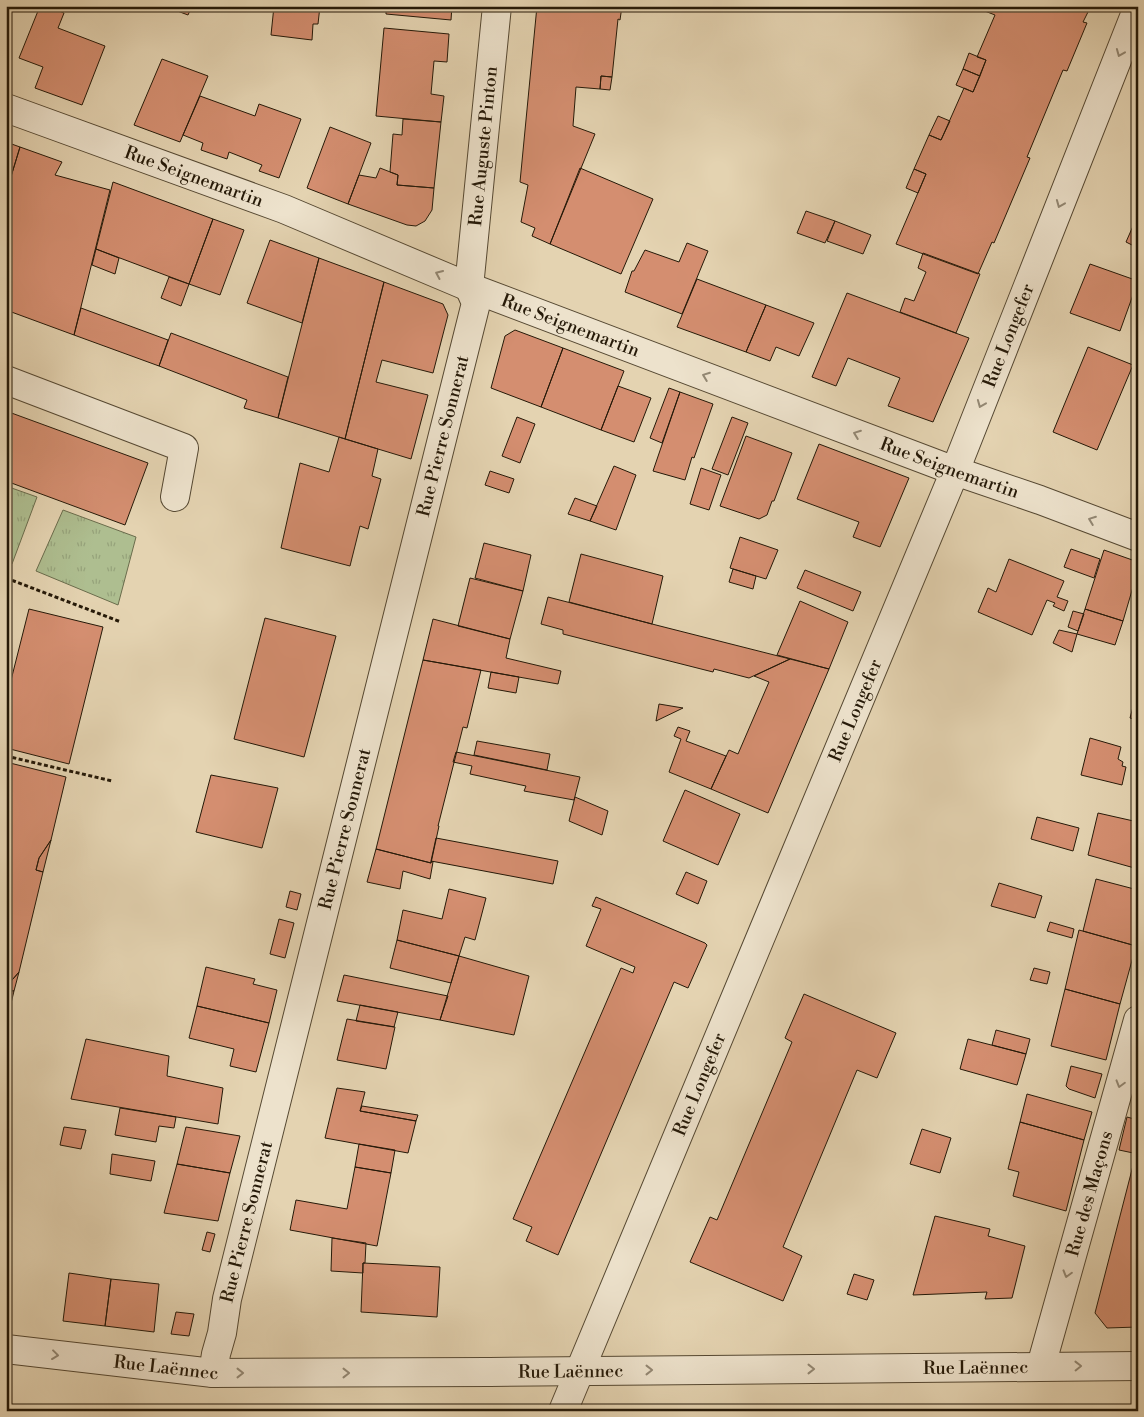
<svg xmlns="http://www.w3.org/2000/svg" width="1144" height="1417" viewBox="0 0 1144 1417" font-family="'Libre Bodoni',serif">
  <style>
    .grass { fill: url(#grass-tufts); stroke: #6a6c4c }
    .building { fill: #d48e70; stroke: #251908 }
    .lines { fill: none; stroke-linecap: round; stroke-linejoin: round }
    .minor-casing { stroke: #554832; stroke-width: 30 }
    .path { stroke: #251908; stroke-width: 3; stroke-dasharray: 4 2.5; stroke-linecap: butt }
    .minor { stroke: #ede2cc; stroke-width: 28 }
    .oneway { stroke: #938874 }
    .labels { text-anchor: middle; stroke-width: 4; stroke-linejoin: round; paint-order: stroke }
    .street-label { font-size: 18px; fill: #251908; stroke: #ede2cc }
  </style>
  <defs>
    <pattern id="grass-tufts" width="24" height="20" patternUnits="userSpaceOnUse" patternTransform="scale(1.25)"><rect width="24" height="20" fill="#aebe90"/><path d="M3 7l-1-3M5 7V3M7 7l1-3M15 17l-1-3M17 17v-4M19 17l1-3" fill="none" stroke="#96a37b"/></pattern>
  </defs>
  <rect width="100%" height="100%" fill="#e4d3b1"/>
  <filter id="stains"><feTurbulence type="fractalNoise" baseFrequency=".004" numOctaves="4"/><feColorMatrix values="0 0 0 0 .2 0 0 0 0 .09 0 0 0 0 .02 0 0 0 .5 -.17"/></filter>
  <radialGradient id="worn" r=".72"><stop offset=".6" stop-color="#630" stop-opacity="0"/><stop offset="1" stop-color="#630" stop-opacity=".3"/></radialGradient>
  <path class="grass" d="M6 486 37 497 12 564 6 562Z
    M63 510 136 537 118 605 36 571Z"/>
  <path class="building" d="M40 6H47L64 13 58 28 105 46 82 105 35 88 43 67 19 58Z
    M164 6H192L188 15Z
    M274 6H320L318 24H313L312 40 271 35Z
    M386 6H452L451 20 386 14Z
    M537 6H622L620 20 618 19 612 77 601 76 600 89 576 87 573 126 595 134 550 244 532 236 535 228 521 222 528 185 520 182Z
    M972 6H1091L1083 22 1087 23 1067 71 1063 70 1027 157 1030 158 994 243 992 242 978 274 896 244 926 174 914 169 929 135 941 140 964 88 973 92 986 60 977 57 995 15Z
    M384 28 449 34 447 62 434 61 431 94 444 96 441 122 376 116Z
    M969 53 986 60 980 76 963 69Z
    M162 59 208 76 180 142 134 125Z
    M963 69 980 76 973 92 956 85Z
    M601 76 612 77 610 90 600 89Z
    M200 96 255 116 259 104 301 119 279 178 259 171 262 165 229 152 227 159 201 150 203 143 183 135Z
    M938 116 950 121 941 140 929 135Z
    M403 119 441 122 434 188 397 185 398 175 390 172 393 134 402 135Z
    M330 127 371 143 348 204 307 188Z
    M6 142 20 147 6 193Z
    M20 147 62 162 55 175 110 190 74 335 6 310V193Z
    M380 168 398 175 397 185 434 188 432 210 425 221 416 226 407 225 348 204 359 175 376 178Z
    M580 168 653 199 621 274 550 244Z
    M914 169 926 174 918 193 906 188Z
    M113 182 213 219 189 284 96 249Z
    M806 211 835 221 825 243 797 233Z
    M1137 217H1138V248L1126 242Z
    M213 219 244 230 220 295 189 284Z
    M835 221 871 235 863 254 827 241Z
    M270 240 319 258 302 323 247 303Z
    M687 243 708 251 682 314 625 292 632 271H634L645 250 679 262Z
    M96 249 119 258 115 274 92 265Z
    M923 253 980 274 956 333 900 312 905 298 914 301 926 272 918 268Z
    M319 258 384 282 345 439 278 418Z
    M1090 264 1138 281 1120 331 1070 313Z
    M169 277 189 284 181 306 161 298Z
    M697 279 766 305 746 352 677 327Z
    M384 282 443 304 448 315 433 373 382 360 376 382 428 395 411 459 345 439Z
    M847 293 969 338 933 422 888 406 900 378 848 358 836 386 812 377Z
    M766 305 814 323 799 356 776 347 770 361 746 352Z
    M81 308 168 340 159 366 74 335Z
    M515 330 563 348 541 407 491 388 505 336Z
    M171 333 288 377 278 418 244 408 247 400 159 366Z
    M1088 347 1133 365 1097 450 1053 432Z
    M563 348 624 371 601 430 541 407Z
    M618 386 651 398 634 442 601 430Z
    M669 388 680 392 662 443 650 438Z
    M680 392 713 404 694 458 692 457 685 480 653 471Z
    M6 411 148 463 125 525 6 481Z
    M517 417 535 424 520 463 502 456Z
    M732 417 748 423 728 475 712 469Z
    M746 436 792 453 774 501H772L767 515 759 519 720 506Z
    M339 437 378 449 372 476 381 479 368 529 360 526 350 566 281 548 300 463 329 472Z
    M819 444 909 478 880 547 853 537 859 522 797 499Z
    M614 466 636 475 616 530 590 521Z
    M701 468 721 475 709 510 690 504Z
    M490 471 514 479 509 493 485 485Z
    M575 498 597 506 590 521 568 514Z
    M740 537 778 550 766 579 730 568Z
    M484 543 531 555 523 591 475 578Z
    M1071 549 1100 559 1094 578 1064 567Z
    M1104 550 1138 562V570L1123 621 1085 609Z
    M581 554 663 576 652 624 569 602Z
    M1009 559 1064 581 1057 597 1068 601 1064 611 1053 606 1055 603 1047 600 1032 635 978 612 988 588 996 592Z
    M733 569 756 576 753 589 729 582Z
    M805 570 861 592 853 611 797 588Z
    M470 578 523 591 510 639 458 626Z
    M548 597 652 624 790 659 749 678 714 669 713 672 563 634V630L541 624Z
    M800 601 848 622 829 669 777 655Z
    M29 609 103 627 69 764 6 748V700Z
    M1085 609 1123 621 1115 645 1077 634Z
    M1073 611 1084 614 1078 631 1068 627Z
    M265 618 336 636 304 757 234 739Z
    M433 619 510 639 506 658 561 671 558 684 423 660Z
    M1059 630 1077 634 1072 652 1053 643Z
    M790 659 829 669 768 813 711 789 729 750 738 754 769 682 754 676Z
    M423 660 481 670 467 728 463 727 438 826H439L431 863 376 849Z
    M491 672 519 677 516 693 488 688Z
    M1136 696 1138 697V720L1130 718Z
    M659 704 683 708 656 721Z
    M678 727 690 731 686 741 726 756 711 789 669 772 681 739 674 736Z
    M1090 738 1121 747 1118 759 1123 762 1122 766 1126 767 1122 785 1081 775Z
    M477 741 550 754 547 770 474 755Z
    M456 752 580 777 574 800 524 791 526 786 470 774 472 766 453 762Z
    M6 762 66 777 51 840 39 858 36 870 43 872 19 972 6 987Z
    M211 775 278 788 262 848 196 832Z
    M685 790 740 814 718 865 663 841Z
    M575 797 608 811 602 835 569 821Z
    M1098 813 1138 822V869L1088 855Z
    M1037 817 1079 828 1073 851 1031 839Z
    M436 838 558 861 553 884 431 861Z
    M51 840 43 872 36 870 39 858Z
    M376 849 431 863V861L433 862 430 879 403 871 400 889 367 882Z
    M686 872 707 881 698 904 676 894Z
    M1096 879 1138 890V937L1136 946 1083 931Z
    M999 883 1042 896 1035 918 991 906Z
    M449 889 486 898 475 940 465 937 459 956 397 940 403 910 442 919Z
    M290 891 301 894 297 910 286 907Z
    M596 897 705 943 707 945 688 988 674 982 558 1255 526 1241 532 1227 513 1219 621 968 633 973 635 967 586 946 601 909 592 906Z
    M279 919 294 923 285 958 270 954Z
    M1050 922 1074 929 1072 938 1047 931Z
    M1079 930 1136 946 1120 1004 1065 989Z
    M397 940 459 956 451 983 390 968Z
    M459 956 529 976 514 1035 440 1020Z
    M206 967 255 979 253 984 277 990 269 1023 197 1006Z
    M1034 968 1050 972 1047 984 1030 980Z
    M19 972 14 991 6 990V987Z
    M344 975 448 996 440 1020 337 1001Z
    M1065 989 1120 1004 1106 1060 1051 1046Z
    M6 990 14 991 6 1024Z
    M804 994 896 1033 877 1078 857 1070 783 1247 802 1256 783 1301 690 1262 710 1217 717 1220 792 1042 785 1038Z
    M360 1005 398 1012 394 1027 356 1021Z
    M197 1006 269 1023 256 1072 230 1066 234 1049 189 1038Z
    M347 1019 395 1027 386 1069 337 1060Z
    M996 1030 1030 1039 1026 1054 992 1045Z
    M86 1039 169 1056 167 1076 223 1088 218 1124 71 1099Z
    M968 1039 1026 1054 1017 1085 960 1069Z
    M1071 1066 1102 1074 1095 1098 1069 1089 1066 1086Z
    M337 1088 365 1092 360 1111 416 1121 408 1153 325 1138Z
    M1027 1094 1092 1112 1084 1140 1020 1122Z
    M362 1106 418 1115 416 1121 360 1111Z
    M120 1108 176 1117 174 1128 159 1126 156 1142 115 1135Z
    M1127 1117 1138 1120V1154L1119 1150Z
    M1020 1122 1084 1140 1066 1211 1013 1196 1019 1172 1008 1169Z
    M64 1127 86 1130 81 1149 60 1145Z
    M186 1127 240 1136 230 1173 177 1164Z
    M922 1129 951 1138 940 1173 910 1164Z
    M359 1144 395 1150 391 1173 355 1167Z
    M112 1154 155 1161 151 1181 110 1174Z
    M1136 1154H1138V1327L1107 1328 1095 1313Z
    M177 1164 230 1173 218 1221 164 1213Z
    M355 1167 391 1173 377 1246 290 1230 296 1200 347 1209Z
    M935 1216 990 1229 988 1236 1025 1246 1012 1298 985 1299 987 1292 913 1295Z
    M207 1232 215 1234 210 1252 202 1250Z
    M332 1238 366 1243 365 1263H363V1273L331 1271Z
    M363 1263 440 1267 437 1317 361 1312Z
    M69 1273 111 1279 105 1326 63 1321Z
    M854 1274 874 1280 867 1300 847 1294Z
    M111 1279 159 1284 154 1332 105 1326Z
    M176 1312 194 1314 189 1336 171 1334Z"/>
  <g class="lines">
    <g class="minor-casing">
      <g id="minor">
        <path id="s1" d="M6 108 284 209 469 287 955 471 1040 500 1138 537"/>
        <path d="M6 380 184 448 175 497"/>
        <path id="s2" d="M6 1349 213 1373 490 1372 1138 1366"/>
        <path id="s3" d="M1041 1366 1138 1020"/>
        <path id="s4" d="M213 1373 216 1354 222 1333 227 1299 476 303 469 287 497 6"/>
        <path id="s5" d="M563 1411 955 471 1138 7"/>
      </g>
    </g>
    <path class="path" d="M6 578 121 622
      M6 756 112 781
      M6 1176H7"/>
    <use href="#minor" class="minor"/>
  </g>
  <defs><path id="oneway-chevron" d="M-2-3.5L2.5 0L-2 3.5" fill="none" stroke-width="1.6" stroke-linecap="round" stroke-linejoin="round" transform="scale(1.25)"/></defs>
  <g class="oneway">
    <use href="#oneway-chevron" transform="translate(1120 53) rotate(112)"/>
    <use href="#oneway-chevron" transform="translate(1060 204) rotate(112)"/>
    <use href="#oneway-chevron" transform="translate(439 274) rotate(-156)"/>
    <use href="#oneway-chevron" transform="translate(706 376) rotate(-159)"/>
    <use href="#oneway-chevron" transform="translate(981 404) rotate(112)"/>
    <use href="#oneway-chevron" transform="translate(857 434) rotate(-159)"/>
    <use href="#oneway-chevron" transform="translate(1092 520) rotate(-159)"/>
    <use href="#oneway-chevron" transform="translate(1120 1084) rotate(106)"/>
    <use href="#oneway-chevron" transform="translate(1067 1274) rotate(106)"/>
    <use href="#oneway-chevron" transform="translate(55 1355) rotate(7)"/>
    <use href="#oneway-chevron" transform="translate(1078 1366) rotate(-1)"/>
    <use href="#oneway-chevron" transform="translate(811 1369)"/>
    <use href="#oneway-chevron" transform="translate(649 1370)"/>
    <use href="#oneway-chevron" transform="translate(240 1373)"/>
    <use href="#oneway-chevron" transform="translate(346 1373)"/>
  </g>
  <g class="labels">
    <g class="street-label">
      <text dy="6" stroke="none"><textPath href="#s4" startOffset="1261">Rue Auguste Pinton</textPath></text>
      <text dy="6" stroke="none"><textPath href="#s1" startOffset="200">Rue Seignemartin</textPath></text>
      <text dy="6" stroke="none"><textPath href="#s1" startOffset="605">Rue Seignemartin</textPath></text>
      <text dy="6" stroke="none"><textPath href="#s5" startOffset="1164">Rue Longefer</textPath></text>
      <text dy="6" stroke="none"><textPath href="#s4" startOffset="965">Rue Pierre Sonnerat</textPath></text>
      <text dy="6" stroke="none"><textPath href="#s1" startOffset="1010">Rue Seignemartin</textPath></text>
      <text dy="6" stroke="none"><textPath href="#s5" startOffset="759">Rue Longefer</textPath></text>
      <text dy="6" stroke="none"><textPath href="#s4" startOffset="560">Rue Pierre Sonnerat</textPath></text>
      <text dy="6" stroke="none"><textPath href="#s5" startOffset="354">Rue Longefer</textPath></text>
      <text dy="6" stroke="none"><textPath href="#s3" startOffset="179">Rue des Maçons</textPath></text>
      <text dy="6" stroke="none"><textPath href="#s4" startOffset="155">Rue Pierre Sonnerat</textPath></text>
      <text dy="6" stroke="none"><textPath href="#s2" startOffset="161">Rue Laënnec</textPath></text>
      <text dy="6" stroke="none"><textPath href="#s2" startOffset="971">Rue Laënnec</textPath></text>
      <text dy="6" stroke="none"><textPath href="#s2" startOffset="566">Rue Laënnec</textPath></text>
    </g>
  </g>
  <rect width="1144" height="1417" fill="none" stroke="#e4d3b1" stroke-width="25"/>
  <rect x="8" y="8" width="1129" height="1402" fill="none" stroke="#251908" stroke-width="2.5"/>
  <rect x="12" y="12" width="1119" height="1392" fill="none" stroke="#251908"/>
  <rect width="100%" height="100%" filter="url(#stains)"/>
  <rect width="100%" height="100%" fill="url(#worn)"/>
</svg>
